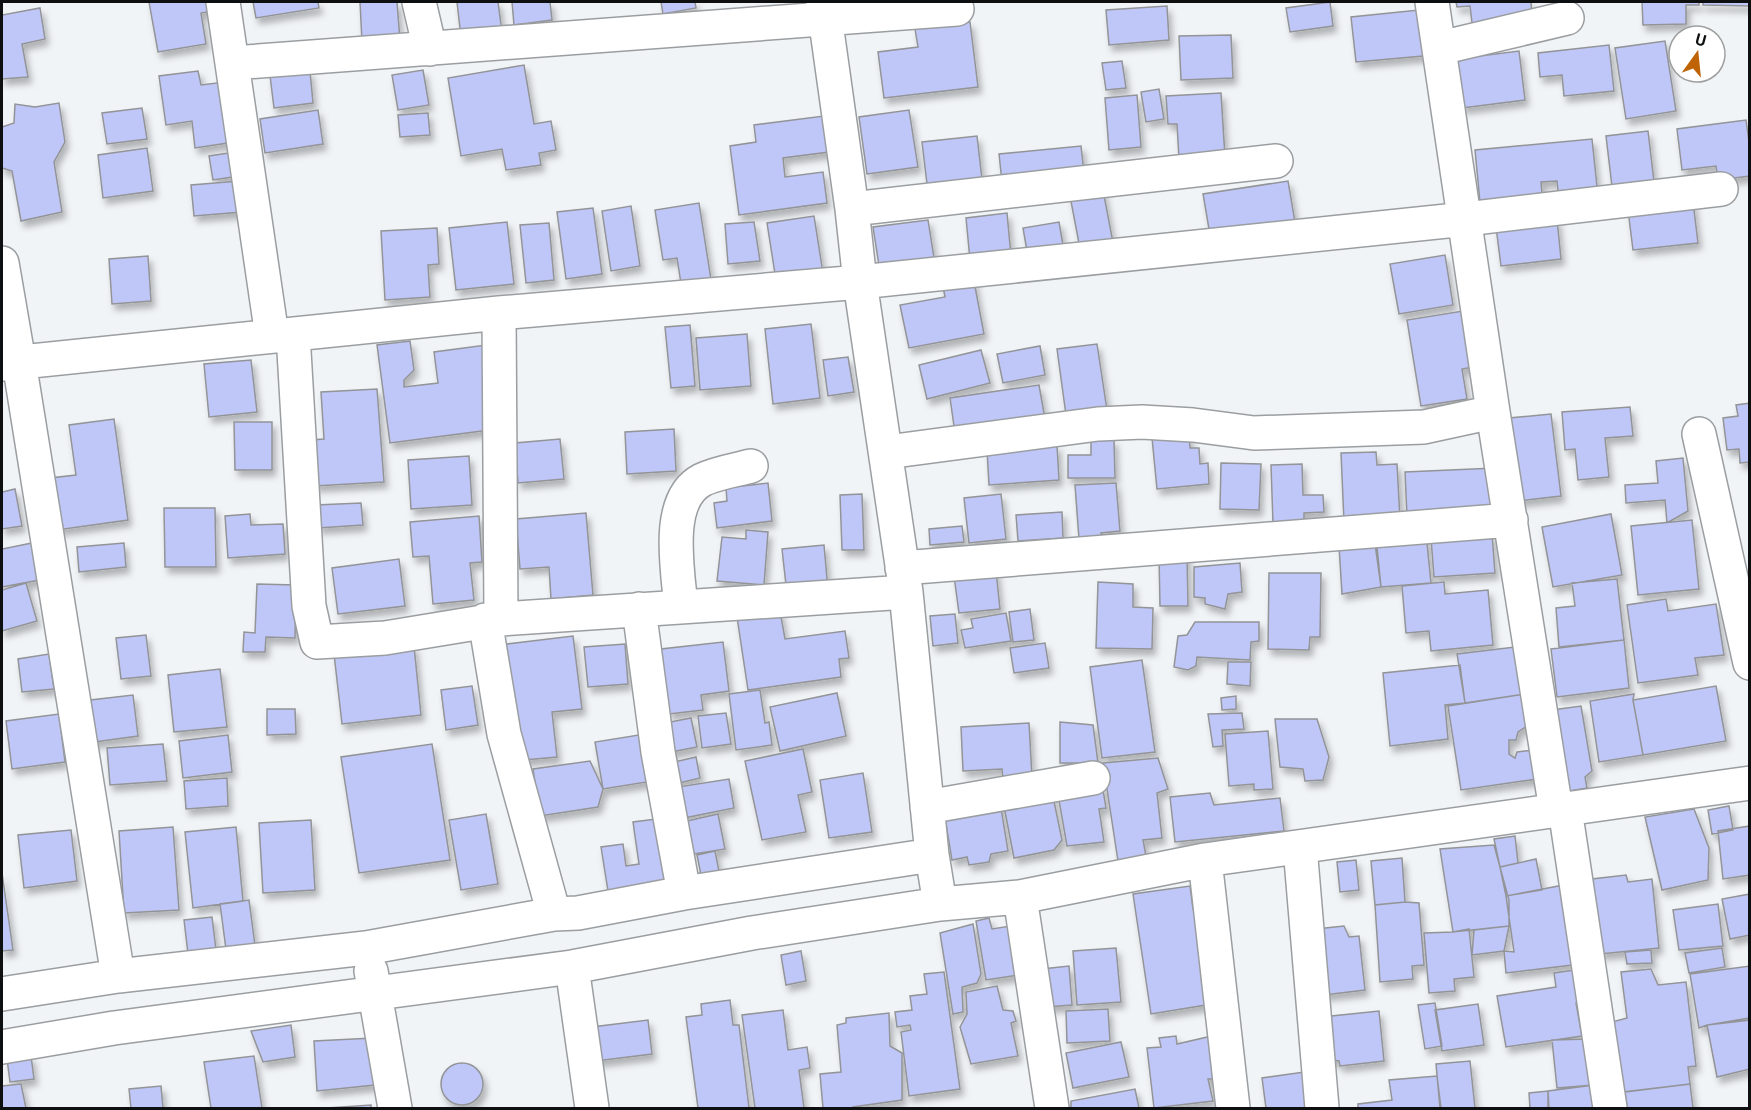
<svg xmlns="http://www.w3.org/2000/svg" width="1751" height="1110" viewBox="0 0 1751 1110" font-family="Roboto,sans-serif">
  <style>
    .building { fill: #bfc7f9; stroke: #939497; stroke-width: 1.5; filter: url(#shadow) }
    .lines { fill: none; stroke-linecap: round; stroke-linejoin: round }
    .minor-casing { stroke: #9b9ea1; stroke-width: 36 }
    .minor { stroke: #fff; stroke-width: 33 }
  </style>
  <defs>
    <filter id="shadow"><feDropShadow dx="3.5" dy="6" stdDeviation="3" flood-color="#0004"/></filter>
  </defs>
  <rect width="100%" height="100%" fill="#f1f4f7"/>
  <path class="building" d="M149 2H210L212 11 201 13 206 44 158 52Z
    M253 2H318L319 8 256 18Z
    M360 2H397L400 40 362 42Z
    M457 2H498L502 32 461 37Z
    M512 2H550L552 20 514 25Z
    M661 2H695L696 8 663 14Z
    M1330 2 1333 26 1290 32 1286 8Z
    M1456 2H1531L1532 17 1472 23 1470 6 1457 7Z
    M1642 2H1699V5H1686V24L1643 25Z
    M1703 2H1750V6L1703 5Z
    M1167 6 1169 40 1109 45 1106 10Z
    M40 8 45 39 22 44 28 77 2 79V15Z
    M1419 10 1423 56 1356 62 1351 17Z
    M970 22 978 87 884 98 878 52 918 47 915 29Z
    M1231 35 1233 78 1181 80 1179 36Z
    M1665 41 1676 111 1626 119 1615 48Z
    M1609 45 1614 91 1564 96 1562 75 1540 77 1538 53Z
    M1519 51 1525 100 1462 108 1456 59Z
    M1122 61 1126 88 1106 90 1102 63Z
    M524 65 534 124 551 121 556 150 539 153 541 165 506 170 502 149 461 156 448 78Z
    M423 70 429 105 398 110 392 75Z
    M198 71 201 85 225 82 234 142 195 148 192 121 166 125 159 76Z
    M310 71 313 103 274 108 270 76Z
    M1159 89 1164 119 1146 122 1141 92Z
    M1221 93 1225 157 1179 159 1177 124H1168L1166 96Z
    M1137 95 1141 147 1109 150 1105 98Z
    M59 103 65 142 54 162 62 212 21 221 12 171 2 168V127L14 123 15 104 35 107Z
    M142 108 147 139 107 144 102 113Z
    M318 110 323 144 265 153 260 119Z
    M909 110 918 167 867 174 859 117Z
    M428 113 430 135 400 137 398 115Z
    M824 116 829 152 783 158 785 177 823 172 827 203 739 215 730 146 756 142 754 125Z
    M1746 120 1750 149V176L1718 180 1716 166 1682 170 1677 129Z
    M1648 131 1655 190 1613 195 1606 136Z
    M977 136 982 179 927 184 922 142Z
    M1592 139 1598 196 1559 200 1557 181 1541 182 1543 206 1481 213 1475 150Z
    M1081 146 1084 173 1002 182 999 154Z
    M147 148 153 191 103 198 98 155Z
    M235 152 239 176 213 180 209 156Z
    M239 181 242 212 194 216 191 185Z
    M1288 181 1296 228 1211 241 1203 194Z
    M1103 190 1114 248 1081 254 1070 196Z
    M1693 202 1698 243 1633 250 1628 210Z
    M699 203 712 286 682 290 677 258 663 260 655 210Z
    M631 206 640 266 611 271 602 211Z
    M593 208 602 274 566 279 557 212Z
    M1007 213 1011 256 970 260 966 218Z
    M814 216 823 273 776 280 767 223Z
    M1557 219 1561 259 1501 266 1496 227Z
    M928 220 935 264 880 272 873 227Z
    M507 222 514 284 456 290 449 228Z
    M754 222 760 261 728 264 725 224Z
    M1059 222 1064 251 1028 257 1023 228Z
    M549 223 554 280 526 283 520 225Z
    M437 228 439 264 428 265 430 297 385 300 381 231Z
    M1445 255 1453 305 1399 314 1390 264Z
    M148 256 151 301 112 304 109 259Z
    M973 276 984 334 909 348 900 305 945 297 942 281Z
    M1469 310 1478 366 1462 369 1467 399 1421 406 1407 320Z
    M811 324 820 398 773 404 765 329Z
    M690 325 695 386 671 388 665 327Z
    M747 334 751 386 700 390 696 338Z
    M410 341 414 370 404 380V387L438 383 434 352 486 345 497 429 390 443 377 345Z
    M1097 344 1107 410 1066 415 1057 349Z
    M1040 346 1045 375 1003 383 997 354Z
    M981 350 990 383 927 399 919 365Z
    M848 357 854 392 828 396 823 360Z
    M251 360 257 412 209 417 204 364Z
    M1039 385 1045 419 955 433 950 398Z
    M377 389 384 482 314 486 310 440 324 439 321 392Z
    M1750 403V462L1740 463 1739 449 1727 450 1723 418 1738 416 1736 405Z
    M1630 407 1633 436 1605 438 1609 477 1578 480 1575 449 1565 450 1562 412Z
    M1551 414 1561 496 1518 501 1509 418Z
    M114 419 128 520 57 530 50 478 76 475 69 425Z
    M234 422H272V470H235Z
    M674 429 676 471 627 474 625 432Z
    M1189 435 1190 448H1199L1200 464 1208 463 1209 484 1157 489 1152 438Z
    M560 439 564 479 518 483 515 443Z
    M1114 440 1115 478H1068V455H1091V441Z
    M1057 445 1059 480 989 485 987 450Z
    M1376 452 1377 465 1397 464 1400 519 1344 522 1341 453Z
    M469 456 472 505 411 509 408 460Z
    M1683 458 1688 511 1667 523 1665 500 1626 503 1625 485 1658 483 1656 461Z
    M1221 463 1261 464 1259 510 1220 509Z
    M1302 464 1303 495H1323L1324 512 1304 513V523L1273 524 1271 465Z
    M1495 468 1498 511 1407 516 1405 472Z
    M768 483 772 521 717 528 714 503 727 501 726 488Z
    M1116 483 1120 531 1101 533 1102 538 1079 539 1075 485Z
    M15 489 22 526 2 529V492Z
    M862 494 864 550H842L840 495Z
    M1001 494 1006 539 969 543 964 498Z
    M361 503 363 525 318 528 316 505Z
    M164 508H215L216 567H165Z
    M1062 512 1063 538 1018 541 1016 515Z
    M586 513 593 595 551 599 549 567 520 569 516 519Z
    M250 514 251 525 283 524 285 554 228 558 225 516Z
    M1611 514 1622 575 1553 587 1542 527Z
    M479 516 482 562 470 563 474 600 433 604 429 556 413 557 410 522Z
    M1692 520 1699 589 1638 595 1631 526Z
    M962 526 964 542 930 545 929 529Z
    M746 530 768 532 764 585 717 581 722 537 746 539Z
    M1426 533 1431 583 1381 587 1376 537Z
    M1492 534 1495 573 1434 577 1431 538Z
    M37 542 45 579 2 587V549Z
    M124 543 126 567 79 572 77 547Z
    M1375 544 1381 587 1342 594 1339 546Z
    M824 545 828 590 787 594 782 549Z
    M1159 555H1187L1188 606H1160Z
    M399 559 405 606 338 614 332 568Z
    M1240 563 1242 592 1228 594 1225 609 1205 604V598L1194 597V567Z
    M996 571 1000 609 959 613 954 576Z
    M1269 573H1321L1320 637H1310L1309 650 1268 649Z
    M1617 579 1624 640 1559 647 1556 608 1575 606 1572 583Z
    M1098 582 1133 584V607L1153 608 1152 649 1096 648Z
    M1444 582 1445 594 1488 590 1493 645 1431 651 1429 631 1406 633 1402 586Z
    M26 583 37 621 2 631V590Z
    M257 584 296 585 295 638 266 637 265 652H243L244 632 255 633Z
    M1666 599 1668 611 1716 604 1724 655 1695 658 1698 675 1638 683 1627 605Z
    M1030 609 1034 640 1013 642 1009 612Z
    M780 611 785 639 845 631 849 658 839 659 841 677 748 690 737 617Z
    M1006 613 1011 641 965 648 961 630 973 628 971 619Z
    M955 614 958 643 933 646 930 616Z
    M1195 622H1259V641L1251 642 1250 660 1197 657 1196 666 1188 670 1174 667 1178 636 1187 635Z
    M146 635 151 676 121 679 116 638Z
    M573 636 582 709 552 712 557 757 513 761 499 645Z
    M1624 640 1629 688 1557 697 1551 649Z
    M723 642 729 691 701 695 703 710 669 714 661 649Z
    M1045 643 1049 668 1014 673 1010 648Z
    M625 644 628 684 588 687 584 647Z
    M414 646 421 715 342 724 334 654Z
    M1515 647 1525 694 1465 703 1457 654Z
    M49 654 54 689 22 692 18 659Z
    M1142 660 1155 752 1102 758 1090 667Z
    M1228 662H1251L1250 686 1227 684Z
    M1460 665 1465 703 1445 705 1448 739 1390 746 1383 673Z
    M220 669 227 727 174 732 168 675Z
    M472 686 478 725 446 730 441 690Z
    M1716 686 1726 741 1643 755 1633 700Z
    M760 690 765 723 769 722 772 745 736 750 729 694Z
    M837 693 846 736 780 751 770 707Z
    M1525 694 1527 726 1518 732 1516 740H1509V754L1515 758 1517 752 1533 750 1537 779 1461 790 1448 706Z
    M1634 694 1633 700 1643 755 1599 762 1590 701Z
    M133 695 138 736 87 743 82 701Z
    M1236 696V709L1222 710 1221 698Z
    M1581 706 1592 771 1585 777 1587 788 1558 793 1545 711Z
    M267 709H295L296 734 267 735Z
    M726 713 731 744 702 748 698 716Z
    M1242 713 1244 729 1222 730 1223 746 1213 747 1208 714Z
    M59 714 65 762 12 769 6 721Z
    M691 718 697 747 666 753 660 724Z
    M1275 719H1317L1329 757 1323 780 1305 781 1303 769 1280 767Z
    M1060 722 1093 725 1098 763H1060Z
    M1029 723 1032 777 1003 779 1002 769 963 771 961 727Z
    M1268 731 1273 789 1254 790V784L1229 786 1225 734Z
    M645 734 653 781 603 789 595 742Z
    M228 735 232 772 183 778 179 741Z
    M163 744 167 781 110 785 107 748Z
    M432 744 450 860 359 873 341 757Z
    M803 749 812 792 798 795 806 832 762 840 745 761Z
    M696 757 700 778 675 784 670 763Z
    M1158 758 1168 789 1157 793 1162 838 1143 840 1146 856 1118 861 1103 763Z
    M590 761 603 789 598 807 540 816 533 769Z
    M863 773 872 832 829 838 820 780Z
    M227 778 228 806 186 809 184 781Z
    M729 779 734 808 684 818 678 787Z
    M1102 784 1106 808 1099 809 1104 842 1067 846 1057 789Z
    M1051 787 1062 840 1054 850 1014 858 1002 796Z
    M1210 793 1214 805 1280 798 1284 831 1175 842 1170 797Z
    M999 796 1008 851 991 854 989 862 969 865 967 857 952 860 943 806Z
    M1729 806 1733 830 1712 834 1708 810Z
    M1694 809 1709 848 1708 880 1662 890 1645 817Z
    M486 814 498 884 461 890 449 820Z
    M718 814 725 849 694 854 687 821Z
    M656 819 674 883 608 891 601 847 623 844 626 866 639 864 633 822Z
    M311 820 315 890 263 893 259 823Z
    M1750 826V875L1723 879 1718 831Z
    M173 827 179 910 124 913 119 831Z
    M236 827 243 901 193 908 185 832Z
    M71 830 77 881 24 888 18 835Z
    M1515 836 1518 863 1500 867 1494 839Z
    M1494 845 1509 900V926L1453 932 1440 849Z
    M715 851 720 876 702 880 697 855Z
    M1402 858 1405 902 1375 905 1371 861Z
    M1536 859 1542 890 1506 896 1500 867Z
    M1356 860 1359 890 1340 892 1337 862Z
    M2 873 13 950 2 951Z
    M1626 875 1628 882 1652 879 1659 948 1600 954 1592 879Z
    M1569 884 1581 964 1506 973 1504 951 1514 952 1506 896Z
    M1190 886 1193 909 1202 908 1212 1004 1151 1014 1133 894Z
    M1750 894V935L1730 939 1722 899Z
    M249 900 256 953 227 957 220 904Z
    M1405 902 1419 903 1424 965 1412 966 1413 979 1380 982 1375 905Z
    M1718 904 1723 946 1679 950 1673 910Z
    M212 917 217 958 189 962 184 920Z
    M989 918 992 929 1017 925 1025 974 986 980 976 921Z
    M973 924 981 974 977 983 962 987 963 1012 953 1014 940 933Z
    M1344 926 1349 937 1359 936 1365 990 1324 995 1316 929Z
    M1509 926 1504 951 1472 955 1474 930Z
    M1469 929 1474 977 1454 979 1455 991 1429 993 1424 933 1453 932Z
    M1116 948 1121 1002 1077 1005 1073 951Z
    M1722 948 1725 967 1689 973 1685 953Z
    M1651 950 1652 963 1627 964 1625 952Z
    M801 951 806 981 786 985 781 955Z
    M1069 966 1072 1005 1046 1007 1042 969Z
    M1750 966V1020L1707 1025 1699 1028 1690 974Z
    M1581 969 1586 1001 1576 1003 1582 1036 1506 1047 1497 996 1556 987 1554 973Z
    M1651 969 1658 985 1686 982 1696 1066 1688 1067 1690 1084 1614 1093 1605 1024 1627 1018 1621 972Z
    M944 972 960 1089 909 1096 901 1032 911 1030 910 1025 897 1027 895 1012 912 1010 910 996 927 994 924 974Z
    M997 986 1003 1010 1013 1011 1016 1021 1011 1023 1018 1056 971 1064 960 1027 967 1014 966 992Z
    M730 1000 733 1025H739L749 1108H698L686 1017 702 1015 701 1004Z
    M1435 1003 1442 1046 1425 1049 1418 1005Z
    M1478 1004 1484 1045 1442 1051 1435 1010Z
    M1108 1009 1110 1041 1067 1043 1066 1011Z
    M783 1010 788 1050 807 1047 810 1068 799 1070 804 1108H755L742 1015Z
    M1379 1011 1384 1061 1340 1066 1339 1061 1327 1059 1322 1017Z
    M889 1013 890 1046 902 1053V1100L853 1107V1108H823L820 1074 841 1072 837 1025 846 1023V1018Z
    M1750 1018V1069L1717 1077 1707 1025Z
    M648 1020 652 1054 596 1061 592 1027Z
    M291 1025 295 1057 263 1062 251 1031Z
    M1216 1035 1217 1079H1208L1213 1101 1154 1108 1147 1048 1161 1047 1159 1038 1176 1036 1177 1044Z
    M373 1038 375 1085 317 1091 314 1041Z
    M1589 1039 1594 1085 1557 1088 1552 1040Z
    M1121 1042 1129 1077 1073 1088 1066 1053Z
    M31 1056 34 1079 10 1082 7 1059Z
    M254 1056 262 1108H211L204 1062Z
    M1470 1061 1475 1108H1440L1436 1064Z
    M441 1084a21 21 0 1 1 42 0a21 21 0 1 1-42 0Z
    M1304 1072 1309 1108H1266L1262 1078Z
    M1437 1076 1441 1108H1358V1104L1392 1100 1389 1080Z
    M21 1084 26 1108H2V1086Z
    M1690 1084 1693 1108H1627L1625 1092Z
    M1594 1085 1597 1108H1549L1548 1091Z
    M161 1086 163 1108H131L129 1089Z
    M1135 1089 1139 1108H1071V1101Z
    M1548 1091V1108H1530L1529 1093Z
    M371 1105V1108H327Z"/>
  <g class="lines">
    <g class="minor-casing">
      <path id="minor" d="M223 2 272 336
        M419 2 430 49
        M823 2 852 209 860 282 906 592 932 855 940 904 1020 897 1205 860 1750 783
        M1432 2 1493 412 1556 810
        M1440 48 1567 18
        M232 63 957 9
        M852 209 1276 161
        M2 263 19 362 118 976
        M499 313 501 619
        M293 334 309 606 317 642 385 638 501 619 906 592
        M2 364 499 313 860 282 1466 219 1721 189
        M1699 434 1750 663
        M887 452 1098 424 1142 422 1193 425 1254 433 1424 427 1493 412
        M902 568 1511 520
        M681 607C678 571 664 500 702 480 716 473 736 470 751 466
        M639 609 658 752 684 893
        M485 620 504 734 554 914
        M927 807 1093 778
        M1565 809 1610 1108
        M1300 847 1322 1108
        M1205 860 1233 1108
        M1020 897 1052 1108
        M572 967 592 1108
        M371 971 395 1108
        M2 994 118 976 366 948 554 914 578 913 684 893 932 855
        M2 1047 114 1028 572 967 752 933 940 904"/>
    </g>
    <use href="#minor" class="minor"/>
  </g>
  <rect width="1751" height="1110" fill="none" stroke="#0d0f10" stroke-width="6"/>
  <g transform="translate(1697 54) rotate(15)"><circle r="28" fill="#ffffff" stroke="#9e9f9f" stroke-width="1.5"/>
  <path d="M0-4.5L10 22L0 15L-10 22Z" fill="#be6406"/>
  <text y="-9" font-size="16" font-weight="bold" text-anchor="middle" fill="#0d0f10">U</text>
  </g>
</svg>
